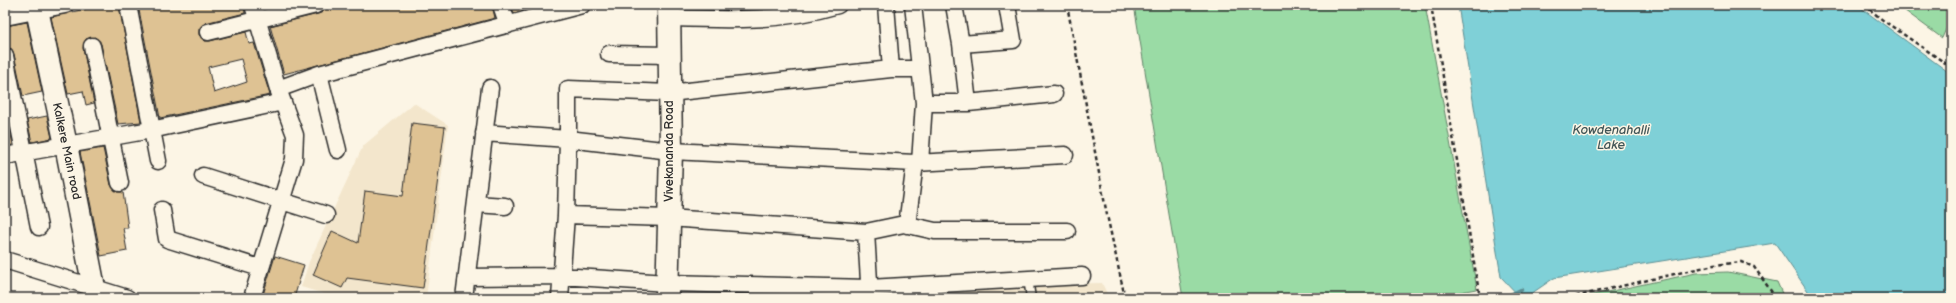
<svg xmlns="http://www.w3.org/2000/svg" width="1956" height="303" viewBox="0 0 1956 303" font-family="'Balsamiq Sans',sans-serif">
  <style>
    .built { fill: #f3e6cc }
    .green { fill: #9adba5; stroke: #628368 }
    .water { fill: #7fd0d7; stroke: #5d8e92 }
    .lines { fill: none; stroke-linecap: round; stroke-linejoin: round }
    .stream { stroke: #5d8e92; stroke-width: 4.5 }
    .building { fill: #dec293; stroke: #2b2b2b; fill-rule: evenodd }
    .lane-casing { stroke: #2b2b2b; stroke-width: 11 }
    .street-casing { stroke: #2b2b2b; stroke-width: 19 }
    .secondary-casing { stroke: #2b2b2b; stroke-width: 25 }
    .path { stroke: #2b2b2b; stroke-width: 2.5; stroke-dasharray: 4 3; stroke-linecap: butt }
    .lane { stroke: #fcf5e5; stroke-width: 8 }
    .street { stroke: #fcf5e5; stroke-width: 16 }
    .secondary { stroke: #fcf5e5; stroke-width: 22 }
    .labels { text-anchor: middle; stroke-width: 3; stroke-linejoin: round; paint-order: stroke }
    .street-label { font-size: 12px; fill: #2b2b2b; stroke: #fcf5e5 }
    .water-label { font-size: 13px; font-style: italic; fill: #405456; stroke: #fcf5e5 }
  </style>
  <rect width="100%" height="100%" fill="#fcf5e5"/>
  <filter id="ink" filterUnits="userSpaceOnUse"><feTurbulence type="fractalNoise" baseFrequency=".025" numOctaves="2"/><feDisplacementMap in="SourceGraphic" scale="8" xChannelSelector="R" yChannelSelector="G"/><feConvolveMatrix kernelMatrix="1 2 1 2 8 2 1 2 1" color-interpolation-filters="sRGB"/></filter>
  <g filter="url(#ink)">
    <path class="built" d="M414 103 448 125 426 298H345L331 296 301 287 309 262 363 146Z
      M1102 283 1109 298H951V288L998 285Z"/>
    <path class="green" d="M1134 5H1425L1477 289 1429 298H1183Z
      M1897 5H1951V18L1942 38Z
      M1728 272 1777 282 1784 298H1579L1696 273Z"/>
    <path class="water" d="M1458 5H1857L1951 74V296L1932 298H1816L1810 294 1775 243 1554 278 1525 298H1521L1501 277Z"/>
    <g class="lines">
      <path class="stream" d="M1504 298 1521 290"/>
    </g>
    <path class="building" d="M89 5H119L141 122 118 124 101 44 95 37 86 39 83 48 94 103 86 105 83 91 68 94 51 17 89 8Z
      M138 5H244L245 13 205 23 199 29V35L205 41H210L246 32 249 44 254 43 270 95 160 118ZM241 59 247 82 214 93 208 67Z
      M325 5H492L495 18 284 74 270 26 318 14 323 12Z
      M511 5H531V8L514 13Z
      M27 22 42 92 23 96 14 54 12 49 5 47V26Z
      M47 116 52 138 32 142 27 120Z
      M9 123 13 145 5 146V124Z
      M412 123 445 127 423 288 347 278 342 288 313 275 332 231 358 243 365 191 403 196Z
      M103 148 111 185 117 192H123L128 228H123L127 251 101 256 80 152Z
      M275 256 304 265 294 298H262Z"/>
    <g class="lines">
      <g class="lane-casing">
        <path id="lane" d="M1028 279 1031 298"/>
      </g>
      <g class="street-casing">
        <path id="street" d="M128 5 158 161
          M501 5 508 25
          M886 5 891 69
          M913 5 924 103 920 163
          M954 5 961 44
          M5 17 65 5
          M671 18C729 20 781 22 838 5
          M208 32 316 5
          M92 46 120 183
          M609 54 670 55
          M5 56 39 227
          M319 74 338 150
          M278 89 319 74 582 5
          M924 103H968L1054 94
          M968 103 961 44 1013 40 1007 5
          M484 133 568 139V89L669 93 891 69H920
          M5 156 151 130 283 102
          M203 176 326 215
          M476 204 505 206
          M162 210 167 239 260 268
          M566 215 669 218 866 232
          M907 225 915 163
          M5 260 127 298
          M467 277 561 276 667 283 869 288 1082 276
          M252 298 294 159 295 135 278 89 253 5
          M464 298 490 88
          M560 298 566 215 568 139 671 151 915 163 1065 155
          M870 298 866 232 904 224 935 231H1067"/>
      </g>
      <g class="secondary-casing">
        <path id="secondary" d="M36 5 66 145 96 298
          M667 298 671 151 669 5"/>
      </g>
      <path class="path" d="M1067 5 1107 215 1125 298
        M1431 5 1480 298
        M1864 5 1884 21 1951 67
        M1569 298 1714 265 1741 262 1754 267 1776 298"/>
      <use href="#lane" class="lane"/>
      <use href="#street" class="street"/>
      <use href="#secondary" class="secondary"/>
    </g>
  </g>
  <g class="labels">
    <g class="street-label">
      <text transform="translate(67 151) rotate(78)" y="4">Kalkere Main road</text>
      <text transform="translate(669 151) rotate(-90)" y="4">Vivekananda Road</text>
    </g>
    <g class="water-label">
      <text x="1611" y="134">Kowdenahalli<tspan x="1611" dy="15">Lake</tspan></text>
    </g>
  </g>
  <rect width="1956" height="303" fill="none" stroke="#fcf5e5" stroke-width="20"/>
  <rect x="10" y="10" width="1936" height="283" fill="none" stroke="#2b2b2b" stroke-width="1.5" filter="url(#ink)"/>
</svg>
